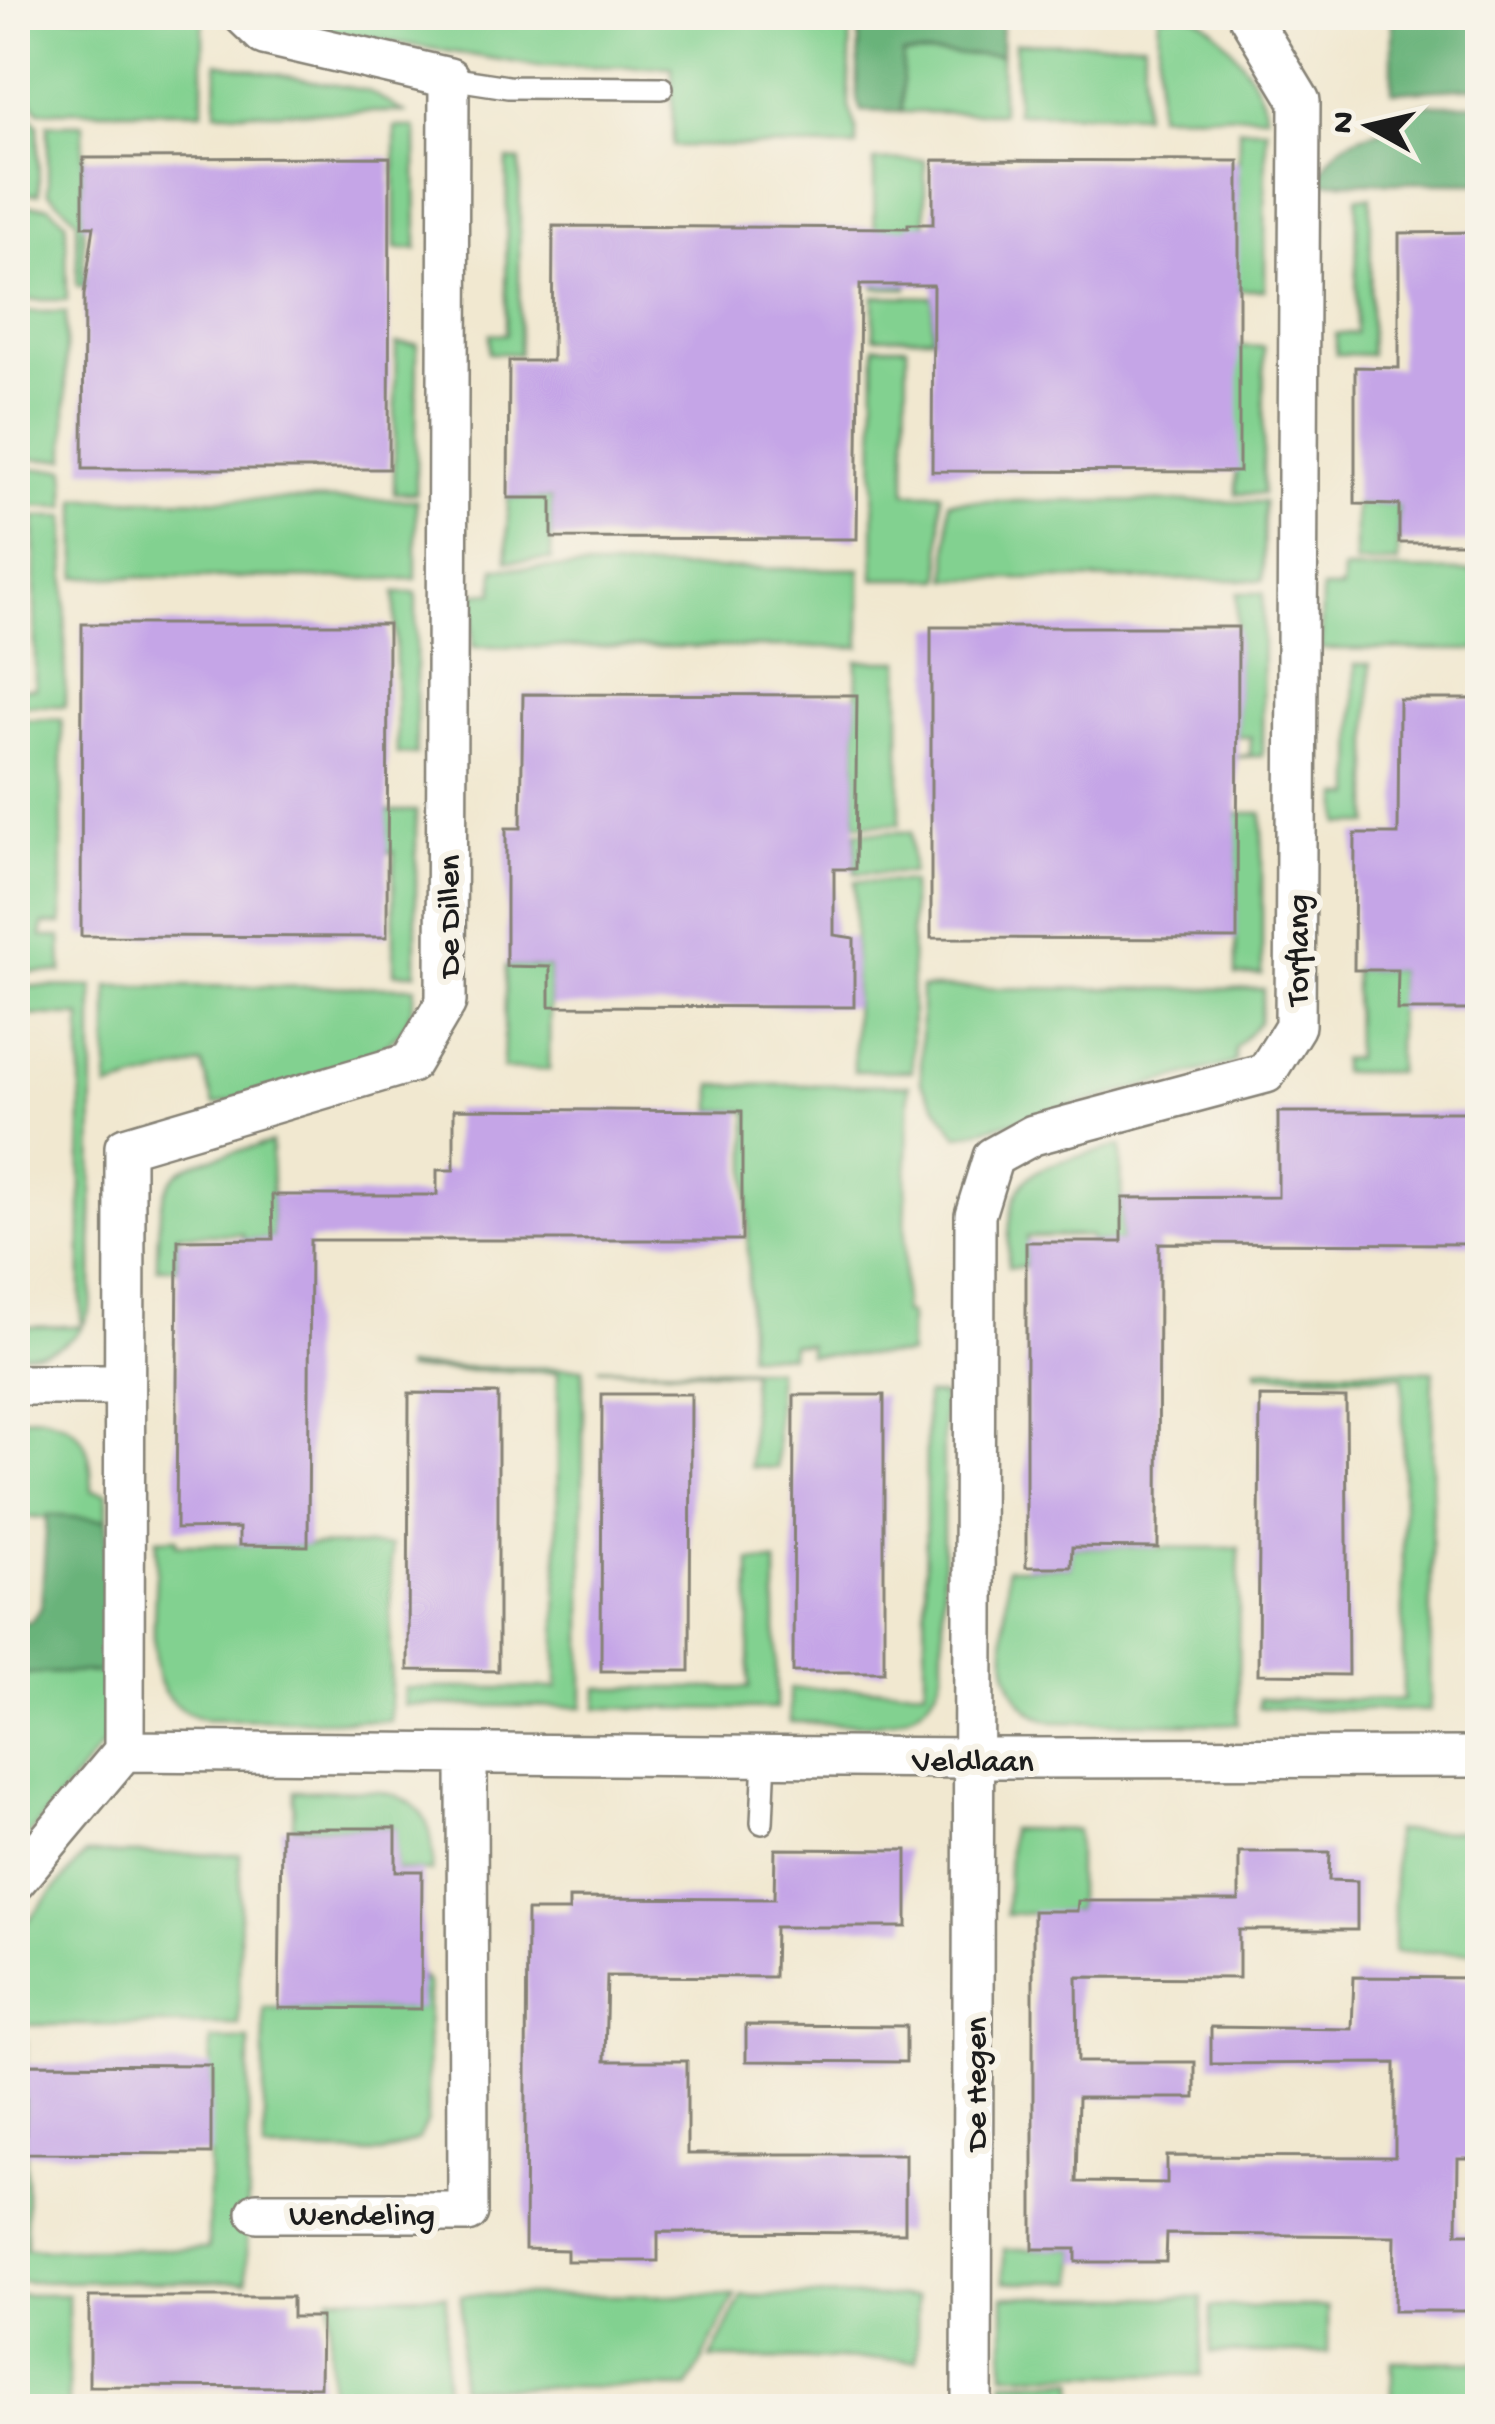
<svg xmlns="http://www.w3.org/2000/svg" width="1495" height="2424" viewBox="0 0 1495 2424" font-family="'Gochi Hand',sans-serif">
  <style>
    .green { fill: #82d190; stroke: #4f7656; stroke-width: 3 }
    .forest { fill: #69b37a; stroke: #42684b; stroke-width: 3 }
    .building { fill: #c5a5e7 }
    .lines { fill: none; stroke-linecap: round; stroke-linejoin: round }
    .service-casing { stroke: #868276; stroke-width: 26 }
    .minor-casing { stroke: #868276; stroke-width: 44 }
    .service { stroke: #fff; stroke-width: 21 }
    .minor { stroke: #fff; stroke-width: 39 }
    .labels { text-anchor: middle; stroke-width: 12; stroke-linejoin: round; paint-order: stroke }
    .street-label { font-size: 33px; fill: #1c1c1c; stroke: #f7f3e8 }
  </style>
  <rect width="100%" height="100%" fill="#f7f3e8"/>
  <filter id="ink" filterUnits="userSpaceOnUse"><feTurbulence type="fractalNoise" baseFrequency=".00833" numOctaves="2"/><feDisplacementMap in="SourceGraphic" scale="24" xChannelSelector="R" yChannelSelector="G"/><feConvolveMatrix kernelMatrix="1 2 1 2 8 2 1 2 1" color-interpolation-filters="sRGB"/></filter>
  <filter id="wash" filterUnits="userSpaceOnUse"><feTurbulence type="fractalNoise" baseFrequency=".004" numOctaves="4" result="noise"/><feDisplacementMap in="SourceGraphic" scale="48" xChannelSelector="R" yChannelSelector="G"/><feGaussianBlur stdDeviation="2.7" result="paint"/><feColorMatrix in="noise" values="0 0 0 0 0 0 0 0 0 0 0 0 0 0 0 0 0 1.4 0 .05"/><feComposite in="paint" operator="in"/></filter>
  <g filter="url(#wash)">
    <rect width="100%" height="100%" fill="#f1e8d0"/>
    <path class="green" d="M26 15H203V111H39L26 93Z
      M281 15H851L849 107 856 127V147L673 146 672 67 537 66 308 28Z
      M1159 15C1171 15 1188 12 1199 18 1225 33 1263 85 1266 115L1157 114Z
      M1144 42 1143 114 1016 113 1015 43Z
      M902 54 1001 55V113L902 112Z
      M217 63 368 91 404 112H216Z
      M15 96 38 125 39 194H15Z
      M48 124H83L84 287 77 286V219L48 192Z
      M395 127H414L416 132 417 249H396Z
      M1239 128H1266L1265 290H1237Z
      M507 160 520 161 519 354 489 353 490 334H506Z
      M925 160V229H907V288H875L874 161Z
      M1357 197H1371L1370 355 1336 354V334L1356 333Z
      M15 206H49L66 222 67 300H15Z
      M874 296 933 297 932 337H874Z
      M15 312H66V459H15Z
      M396 344H417L416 493H394Z
      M875 346H907L906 493H941L942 579H874Z
      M1237 346 1264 347 1263 494H1236Z
      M15 469H66V507L15 506Z
      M508 498H552L551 560 507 561Z
      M77 499 416 500V579L77 577Z
      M949 501 1264 502 1263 580 948 579Z
      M1355 504H1399L1398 563H1355Z
      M35 517H66L65 706 15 705V689L35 688Z
      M495 568 860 569V647H473V593H494Z
      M1343 570 1480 571V650L1321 649 1322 589H1342Z
      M395 593H416V755L397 754Z
      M1237 593H1263L1262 756 1236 757 1250 755 1251 737H1237Z
      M857 661H900V824H855Z
      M1355 664H1370V824H1340V796H1354Z
      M62 719V924H43L42 937H61L62 972H15V720Z
      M386 811H416V973H394V852H386Z
      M1236 813H1262V975H1236Z
      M856 832H911L912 873H855Z
      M855 881 911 882 912 1071H854Z
      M506 966 550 967 549 1070 503 1069Z
      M1354 970H1398L1397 1072H1341V1059L1355 1058Z
      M15 986 93 987 92 1300C84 1342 55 1354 15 1353V1327L81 1326V1016L15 1015Z
      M108 986 415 987C414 1017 402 1039 373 1051L376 1062 214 1105 202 1064 108 1089Z
      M921 988 1264 989 1259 1022 1235 1048V1062L1230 1064 958 1136 921 1083Z
      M713 1085H909L903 1313 909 1314V1355H809V1345L791 1344 790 1355H748V1111L713 1110Z
      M271 1143 273 1240 243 1239 242 1234H178L177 1268H157C158 1157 172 1169 271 1143Z
      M1121 1146 1122 1242H1091L1090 1236 1027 1237 1026 1267H1008C1008 1162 1029 1170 1121 1146Z
      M404 1367 583 1368V1707L404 1705V1688H557L558 1372 405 1370Z
      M598 1368 776 1369 777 1468 750 1467 751 1372Z
      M1257 1368 1433 1371 1430 1711 1259 1708V1699L1403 1700V1376L1258 1374Z
      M926 1395H943V1671C925 1741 847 1722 790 1722V1689L925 1688Z
      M40 1416C87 1425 91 1449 92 1491L107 1493V1520L15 1517V1417Z
      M177 1538V1544L391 1546 390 1721 204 1719C182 1714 163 1698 157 1675 150 1640 157 1577 157 1539Z
      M1071 1547 1239 1548 1238 1724 1053 1722C987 1703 1007 1623 1007 1568L1071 1567Z
      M750 1561 776 1562V1709L597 1708 598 1688H749Z
      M107 1672 104 1743 15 1852V1674Z
      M294 1791C363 1792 442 1773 432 1872L396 1869 395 1828 293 1827Z
      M1010 1829 1077 1830V1911L1006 1915Z
      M1394 1831H1480V1952H1394Z
      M85 1854H240L239 2025H15V1936Z
      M421 1975 428 1984 427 2121 418 2140 382 2154 264 2152V2008H420Z
      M15 2040H26V2249H208L211 2040H249L247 2281 15 2282Z
      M1004 2249H1076V2282H1004Z
      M15 2295H68V2409H15Z
      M446 2295 445 2409H330V2296Z
      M461 2295 736 2296 688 2388 460 2387Z
      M743 2296 917 2297V2360L711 2359Z
      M1004 2296 1202 2298 1201 2375 1004 2374Z
      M1211 2307H1328V2353H1210Z
      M1392 2361 1480 2362V2409H1392Z
      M1004 2381H1075L1076 2409H1003Z"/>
    <path class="forest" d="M860 15H1002L1001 55 903 54 902 112 861 111 857 100Z
      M1392 15H1480V87L1392 92Z
      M1430 104H1480V183L1317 182C1329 150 1348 136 1382 130L1386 112Z
      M47 1515 107 1520V1672L15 1674V1622H30L41 1608Z"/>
    <g id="blocks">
      <path class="building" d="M390 157 389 469H83L84 295 94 226H83V158Z
        M933 160 1239 161V472L932 471 933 285H860L857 539 552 538V498H508L509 361H552L553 226 908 228V224H933Z
        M1480 232V543H1399V505L1355 504V367L1399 368V233Z
        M82 624H388L387 937 81 936Z
        M931 627H1238L1237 939 931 938Z
        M523 694 857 695 855 869H834V935L854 938V1007L550 1006V967L506 966V828H521Z
        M1399 699H1480V1010H1397L1398 970H1354L1355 834H1398Z
        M454 1109 742 1111V1240H310L308 1546 239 1545V1528L176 1529 178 1240 273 1239 272 1195H437V1170H454Z
        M1278 1112H1474V1174H1480V1244L1159 1243 1158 1548 1072 1547 1071 1567H1026V1242H1122V1198L1278 1197Z
        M409 1393 498 1394V1671L408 1670Z
        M602 1394H691L690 1671H601Z
        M794 1395H884V1672H793Z
        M1260 1397 1346 1398 1348 1675 1258 1674Z
        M281 1828H396V1871H422L421 2009 279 2008Z
        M775 1849 907 1850V1927H775L774 1977 607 1976 605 2061H687V2154H905V2233L658 2232V2261H567V2250L525 2249 527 1911H569V1898L774 1899Z
        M1239 1852H1330L1329 1880 1357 1881V1930H1239V1978L1077 1977 1078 2062H1195V2098H1078L1076 2182 1167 2183V2156L1395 2157V2063L1211 2064V2027L1352 2029 1354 1977 1480 1978V2159H1458L1457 2233H1480V2311H1394L1395 2236 1167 2234 1166 2262H1076V2249H1033V1911H1077L1078 1901H1239Z
        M746 2025 906 2026V2062L746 2061Z
        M26 2064 211 2065V2154L26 2153Z
        M89 2297H292V2317H321L320 2387 89 2386Z"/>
    </g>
  </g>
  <g filter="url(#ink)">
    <use href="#blocks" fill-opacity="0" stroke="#868276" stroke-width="3"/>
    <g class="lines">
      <g class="service-casing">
        <path id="service" d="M449 78 508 87 662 88
          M762 1823 765 1756"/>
      </g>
      <g class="minor-casing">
        <path id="minor" d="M15 1385H122
          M124 1751 125 1147 410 1063 446 1002 449 78 264 35 243 15
          M124 1751 971 1758 1480 1757
          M15 1881 124 1751
          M257 2212H468L467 1754
          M972 2409 975 1215 993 1157 1033 1135 1266 1073 1295 1026 1300 101 1248 15"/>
      </g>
      <use href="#service" class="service"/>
      <use href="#minor" class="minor"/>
    </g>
  </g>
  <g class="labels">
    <g class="street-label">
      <text transform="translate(446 916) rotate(-90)" y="12">De Dillen</text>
      <text transform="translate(1295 950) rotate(-90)" y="12">Torflang</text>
      <text x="973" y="1770">Veldlaan</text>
      <text transform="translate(973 2084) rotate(-90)" y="12">De Hegen</text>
      <text x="362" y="2224">Wendeling</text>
    </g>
  </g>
  <rect width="1495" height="2424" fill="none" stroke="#f7f3e8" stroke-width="60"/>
  <g transform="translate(1369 126) rotate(278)" stroke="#f7f3e8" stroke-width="9" paint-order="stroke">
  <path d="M0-9L21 45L0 30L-21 45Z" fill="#1c1c1c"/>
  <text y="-18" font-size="33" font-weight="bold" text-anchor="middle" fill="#1c1c1c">N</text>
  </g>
</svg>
